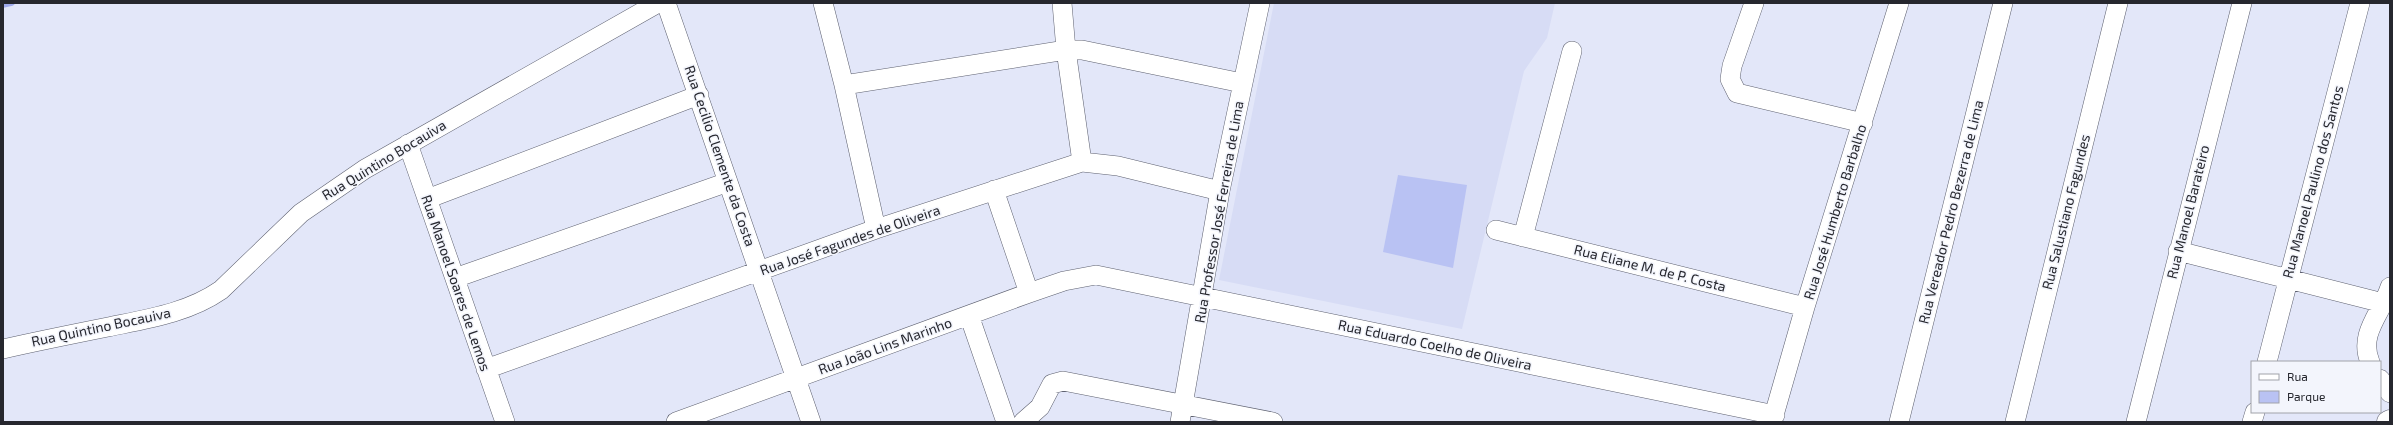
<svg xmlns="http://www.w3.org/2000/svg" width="2393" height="425" viewBox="0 0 2393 425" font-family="'Exo 2',sans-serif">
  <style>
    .built { fill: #d7dcf5 }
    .green { fill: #b9c2f3 }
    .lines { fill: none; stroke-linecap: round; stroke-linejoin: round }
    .stream { stroke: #9faaec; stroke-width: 5.5 }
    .minor-casing { stroke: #5e6170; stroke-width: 20 }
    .tertiary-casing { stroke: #5e6170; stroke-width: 23 }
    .minor { stroke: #fff; stroke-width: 19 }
    .tertiary { stroke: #fff; stroke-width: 22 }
    .labels { text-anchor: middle; stroke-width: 3; stroke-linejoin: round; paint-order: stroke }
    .street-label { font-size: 14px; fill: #26272e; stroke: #f3f5fc }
  </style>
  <rect width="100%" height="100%" fill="#e3e7f9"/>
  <path class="built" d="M1274 3H1555L1547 38 1524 71 1462 329 1219 280Z"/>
  <path class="green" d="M1398 175 1467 185 1453 268 1383 252Z"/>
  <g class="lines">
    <path class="stream" d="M3 5 12 3"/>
    <g class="minor-casing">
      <path id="minor" d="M666 3 811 422
        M823 3 844 85 876 229
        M1062 3 1066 50 1082 162
        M1754 3 1732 66 1730 79 1737 93 1863 123
        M844 85 1066 50H1082L1242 83
        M408 144 505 422
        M994 190 1029 293
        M427 199 699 95
        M1496 230 1805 307
        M1523 237 1572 51
        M2178 251 2383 303
        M455 278 728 182
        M969 315 1006 422
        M3 349C38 341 73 334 108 327 147 319 188 313 221 290L301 213 365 169 658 3
        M2267 362 2360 3
        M2370 362C2358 333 2382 313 2390 287
        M486 369 876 229 1082 162 1118 166 1220 191
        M2380 379 2390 393
        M676 422 1029 293 1064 281 1096 275 1775 415
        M1023 422 1040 407 1052 384 1063 381 1273 422
        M1180 422 1220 191 1260 3
        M1772 422 1805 307 1899 3
        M1899 422 2003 3
        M2015 422 2118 3
        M2136 422 2242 3
        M2252 422 2255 412"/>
    </g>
    <g class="tertiary-casing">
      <path id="tertiary" d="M2388 422 2390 421"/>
    </g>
    <use href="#minor" class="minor"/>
    <use href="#tertiary" class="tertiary"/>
  </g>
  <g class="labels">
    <g class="street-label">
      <text transform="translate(720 156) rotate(71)" y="5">Rua Cecilio Clemente da Costa</text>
      <text transform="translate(384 160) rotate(-31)" y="5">Rua Quintino Bocauiva</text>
      <text transform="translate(2313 182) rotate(-75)" y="5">Rua Manoel Paulino dos Santos</text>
      <text transform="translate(1219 212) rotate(-80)" y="5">Rua Professor José Ferreira de Lima</text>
      <text transform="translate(1835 212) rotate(-73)" y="5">Rua José Humberto Barbalho</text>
      <text transform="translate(1951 212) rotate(-76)" y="5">Rua Vereador Pedro Bezerra de Lima</text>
      <text transform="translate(2066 212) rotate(-76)" y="5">Rua Salustiano Fagundes</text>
      <text transform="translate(2188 212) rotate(-76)" y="5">Rua Manoel Barateiro</text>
      <text transform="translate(850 240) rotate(-19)" y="5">Rua José Fagundes de Oliveira</text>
      <text transform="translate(1650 268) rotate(14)" y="5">Rua Eliane M. de P. Costa</text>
      <text transform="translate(456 283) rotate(71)" y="5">Rua Manoel Soares de Lemos</text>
      <text transform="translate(101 327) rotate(-12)" y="5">Rua Quintino Bocauiva</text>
      <text transform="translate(1435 345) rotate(12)" y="5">Rua Eduardo Coelho de Oliveira</text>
      <text transform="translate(885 346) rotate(-20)" y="5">Rua João Lins Marinho</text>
    </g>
  </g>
  <rect width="2393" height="425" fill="none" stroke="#26272e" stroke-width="8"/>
  <rect x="2251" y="361" width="130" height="52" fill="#f3f5fc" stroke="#a1a3aa"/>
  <rect x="2259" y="374" width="20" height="6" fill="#ffffff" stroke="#a1a3aa"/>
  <text x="2287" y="381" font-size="12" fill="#26272e">Rua</text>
  <rect x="2259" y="391" width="20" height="12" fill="#b9c2f3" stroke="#a1a3aa"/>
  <text x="2287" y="401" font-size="12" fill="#26272e">Parque</text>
</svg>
